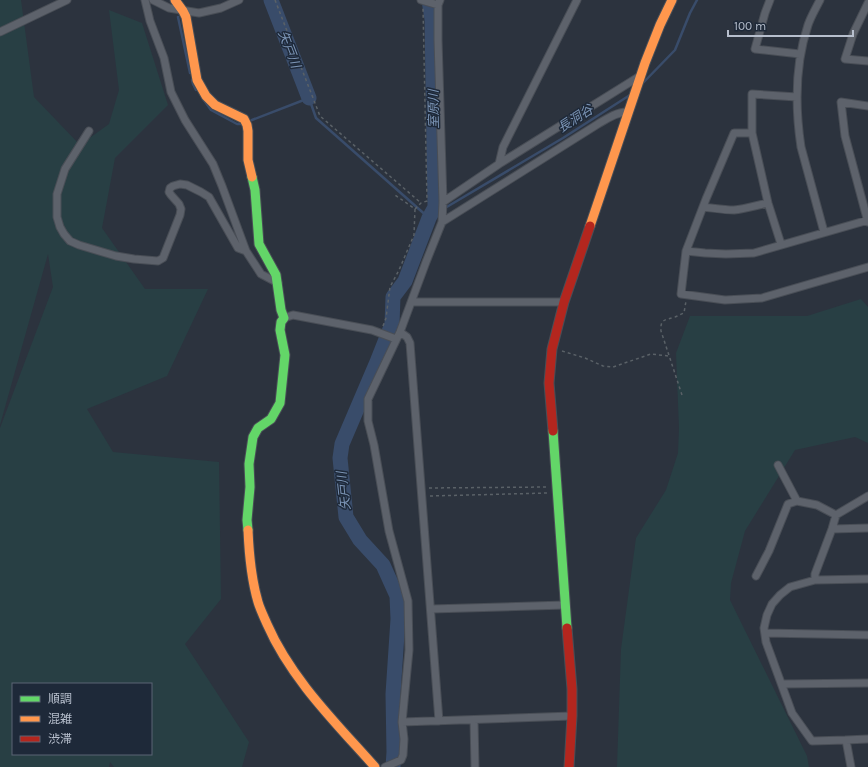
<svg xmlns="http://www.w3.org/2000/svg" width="868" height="767" viewBox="0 0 868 767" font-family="Karla,'Noto Sans JP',sans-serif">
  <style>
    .green { fill: #283f44; fill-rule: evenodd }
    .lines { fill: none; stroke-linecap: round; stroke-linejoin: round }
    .stream { stroke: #394c6a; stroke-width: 2.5 }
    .river { stroke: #394c6a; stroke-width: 15 }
    .street-casing { stroke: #494e56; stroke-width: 9 }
    .fast-casing { stroke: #494e56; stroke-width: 11 }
    .slow-casing { stroke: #494e56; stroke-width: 11 }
    .jam-casing { stroke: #494e56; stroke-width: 11 }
    .path { stroke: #5a6167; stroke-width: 1.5; stroke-dasharray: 3 3; stroke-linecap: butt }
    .street { stroke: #5d626b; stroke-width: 7 }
    .fast { stroke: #63d668; stroke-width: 9 }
    .slow { stroke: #ff974d; stroke-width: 9 }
    .jam { stroke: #b3261e; stroke-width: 9 }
    .labels { text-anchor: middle; stroke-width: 3; stroke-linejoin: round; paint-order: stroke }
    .water-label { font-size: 13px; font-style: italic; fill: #7c95b6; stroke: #1e2939 }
  </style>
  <rect width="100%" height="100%" fill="#2c333e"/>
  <path class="green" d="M0 0H21L34 97 80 145 109 124 119 90 109 10 142 23 168 105 115 158 102 228 145 289H208L167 376 87 409 113 452 219 462 221 599 185 644 249 742 242 767H114L110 762 109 767H0V428L53 287 48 254 0 425ZM13 684H151V754H13Z
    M861 299 868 307V443L855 437 795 450 745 531 731 583 730 600 807 756 809 767H617L621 649 636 538 666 490 678 453 679 428 676 353 690 316H807Z"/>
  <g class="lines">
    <path class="stream" d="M178 17 190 73
      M192 80 193 84 196 90
      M641 85 675 50 690 13 697 0
      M204 100 211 110 237 124H241
      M252 120 309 98 316 118 429 218 441 211
      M445 208 563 138 630 95"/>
    <path class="river" d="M271 0 309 98
      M393 767 394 752 393 694 398 619 397 596 383 565 360 540 346 517 340 458 342 444 377 362 392 324 393 297 405 281 429 218 435 207 432 19 429 0"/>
    <g class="street-casing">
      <path id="street" d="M145 0 150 21 164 58 171 92 185 120 213 164 222 186 246 251
        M153 0 169 8 199 13 221 8 239 0
        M421 0 438 5
        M770 0 765 13 755 49 800 54
        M820 0C816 8 811 16 808 25 795 64 795 107 801 147L824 232
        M868 3 853 34 845 59 868 61
        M0 32 67 0
        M868 106 841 102 845 136 868 222
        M89 131 65 169 57 194V217L60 227 64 234 70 241 79 245 116 256 134 259 158 261 163 258 180 215 181 209 179 204 171 195 169 192 170 188 173 186 180 184 187 185 201 192 209 197 234 241 238 248 246 251 261 274 278 283
        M752 133H734L706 199 686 251 681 294 725 300 762 298 868 267
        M499 164 640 76
        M443 202 499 164 503 147 577 0
        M703 207C713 208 724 210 734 210 746 209 757 205 768 203
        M442 222 598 124C606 119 618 111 628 112
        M781 244 768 203 752 133V94L797 97
        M686 251 705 253 726 254 754 253 868 220
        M412 302H564
        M284 318 293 315 372 330 396 339
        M400 332 407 337 410 343 439 721
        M778 465 797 501 817 505 836 515
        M832 529 868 528
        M756 576 769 551 788 504 797 501
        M815 580V574L832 529 836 515 868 496
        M431 609 565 605
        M765 633 868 635
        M782 684 868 683
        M474 720 475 767
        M402 722 572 716
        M846 740 812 741 792 713 766 642 764 628 767 615 772 604 780 595 790 587 815 580 868 579
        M385 767 401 760 403 755 404 739 402 722 409 650 408 601 389 531 374 445 368 421V399L400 332 426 262 442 222 443 202 438 40V5L440 0
        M851 767 846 740 868 739"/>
    </g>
    <g class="fast-casing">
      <path id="fast" d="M553 431 567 628
        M248 530 247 520 250 487 249 464 253 437 258 428 271 419 280 403 285 355 280 330 281 322 284 318 281 310 276 275 259 244 255 190 252 177"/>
    </g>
    <g class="slow-casing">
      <path id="slow" d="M175 0 183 11 186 17 197 80 206 96 215 105 244 119 247 125 248 131V160L252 177
        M590 226 645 63 660 25 672 0
        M248 530C249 554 251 578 258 602 260 609 264 617 267 624 291 679 336 723 375 767"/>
    </g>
    <g class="jam-casing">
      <path id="jam" d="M553 431 549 383 552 349 564 302 590 226
        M567 628 572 689V716L569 767"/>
    </g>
    <path class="path" d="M275 0 320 116 421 203
      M415 209 421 203 427 201 423 8
      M383 326 386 318 390 287 399 270 414 235 415 209 395 195
      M562 351 585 358 603 366 613 367 651 354 669 356
      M682 395 661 331C660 319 665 320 675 317 678 316 681 314 684 313L686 301
      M429 488 547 487
      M430 496 548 493"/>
    <use href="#street" class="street"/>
    <use href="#fast" class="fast"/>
    <use href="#slow" class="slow"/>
    <use href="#jam" class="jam"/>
  </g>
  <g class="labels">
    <g class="water-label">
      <text transform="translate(290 49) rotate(69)" y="5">矢戸川</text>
      <text transform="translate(433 109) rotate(-91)" y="5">室原川</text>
      <text transform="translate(575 118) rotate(-33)" y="5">長洞谷</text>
      <text transform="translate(343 491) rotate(-96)" y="5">矢戸川</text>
    </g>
  </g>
  <rect x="12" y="683" width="140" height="72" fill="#1e2939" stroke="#5b6574"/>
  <rect x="20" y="696" width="20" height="6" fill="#63d668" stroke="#5b6574"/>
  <text x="48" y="703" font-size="12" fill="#b7bfcd">順調</text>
  <rect x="20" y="716" width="20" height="6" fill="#ff974d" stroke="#5b6574"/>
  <text x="48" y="723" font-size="12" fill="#b7bfcd">混雑</text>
  <rect x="20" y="736" width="20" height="6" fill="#b3261e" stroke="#5b6574"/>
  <text x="48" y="743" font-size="12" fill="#b7bfcd">渋滞</text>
  <path d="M728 30v6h125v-6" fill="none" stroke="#b7bfcd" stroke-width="2"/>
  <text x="734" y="30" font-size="12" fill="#b7bfcd" stroke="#1e2939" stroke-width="3" paint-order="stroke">100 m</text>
</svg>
